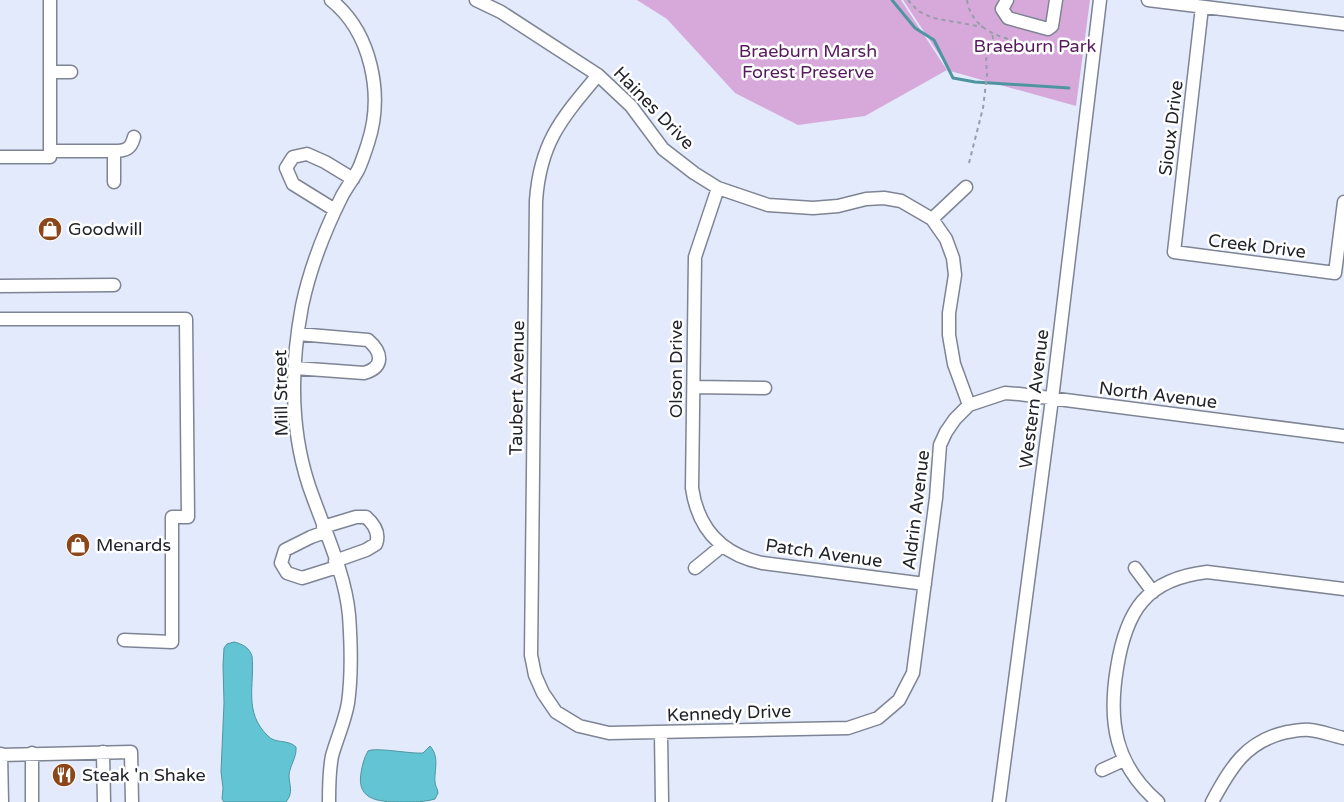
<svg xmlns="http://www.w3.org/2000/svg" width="1344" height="802" viewBox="0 0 1344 802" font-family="'Varela Round',sans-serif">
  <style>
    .green { fill: #d7a9db }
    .water { fill: #63c5d4; stroke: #4f95a1 }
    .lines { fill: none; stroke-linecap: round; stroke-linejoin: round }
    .stream { stroke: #4f95a1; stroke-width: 3 }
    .minor-casing { stroke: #7e8494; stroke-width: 15 }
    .path { stroke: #979daa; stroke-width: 2; stroke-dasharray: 4 4; stroke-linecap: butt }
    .minor { stroke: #fff; stroke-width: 12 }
    .labels { text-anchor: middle; stroke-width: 5; stroke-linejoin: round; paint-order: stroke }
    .park-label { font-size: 18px; fill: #561b5c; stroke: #fff }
    .street-label { font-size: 18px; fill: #21242a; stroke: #fff }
    .poi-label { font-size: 18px; fill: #21242a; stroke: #fff; text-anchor: start }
  </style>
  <rect width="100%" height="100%" fill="#e2eafb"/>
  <path class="green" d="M637 0H901L947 70 865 116 798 125 735 93 667 19Z
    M903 0H1090L1076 106 950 71Z"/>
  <path class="water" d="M234 642C242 644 249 647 252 656 255 685 243 712 268 736 275 744 288 739 296 747 297 757 290 765 289 775 289 785 294 792 286 802H224L222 799 223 788 221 772 224 703 223 665 224 648 227 644Z
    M430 746C440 757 434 770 435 782 435 786 438 789 438 793L435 799C425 802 414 802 404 802 382 802 356 802 361 773 362 766 364 758 368 751 376 747 410 754 423 753Z"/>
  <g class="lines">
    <path class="stream" d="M892 0 915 28 934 40 953 78 975 82 1069 88"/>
    <g class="minor-casing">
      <path id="minor" d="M476 0 501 12 598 75 631 106 663 149 694 173 718 188 768 205 813 208 838 206 866 199 884 198 901 201 932 219 946 239 953 258 955 275 949 313V335L954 364 969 405
        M1007 0 1002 9 1008 18 1048 29 1052 26 1056 0
        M1148 0 1344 24
        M1202 7 1174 252 1335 273 1344 202
        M50 72H71
        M598 75C562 118 540 142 536 201L531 655 535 675 543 693 556 712 579 726 609 733 848 728 878 718 899 700 913 673 936 498 940 445 946 432 955 419 969 405 1005 393 1019 394 1344 436
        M50 151H114V182
        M114 151C126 151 131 149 134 137
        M0 157H50V0
        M718 188 695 257 692 488C698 529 721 554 762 563L925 584
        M335 210 293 184 286 168 293 157 307 154 325 162 353 179
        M932 219 966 187
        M0 286 114 285
        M0 319H186L188 517H172V642L124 640
        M295 368 364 373C385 367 382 352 368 340L298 334
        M694 387 765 388
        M323 527 356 517H366C374 524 380 533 376 544L366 550 335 561
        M325 532 311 537 285 550 281 563 287 573 302 578 337 567
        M695 568 722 546
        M1135 568 1153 592
        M661 733 662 802
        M103 752 104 802
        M32 753V802
        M1 754 2 802
        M0 755 131 752 132 802
        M1102 770 1124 760
        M329 802C329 786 329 771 332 756 337 738 345 721 348 703 352 675 351 643 349 615 345 572 323 527 309 486 290 429 291 365 302 306 310 268 325 230 342 196 347 187 353 179 358 170 362 162 365 152 368 143 384 94 371 32 331 0
        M999 802 1052 399 1100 0
        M1158 802C1115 765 1108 722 1117 668 1126 611 1146 579 1207 572L1344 589
        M1212 802C1231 767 1246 741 1287 732 1294 731 1303 729 1310 730 1321 731 1333 736 1344 738"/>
    </g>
    <path class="path" d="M908 0 918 11 933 18 983 27
      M967 0C973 40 1024 43 1056 47
      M969 163 983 108 987 75 986 59 994 44 992 33"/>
    <use href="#minor" class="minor"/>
  </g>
  <defs>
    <g id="shop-disc" transform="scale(1.25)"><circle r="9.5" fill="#8b471a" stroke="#fff"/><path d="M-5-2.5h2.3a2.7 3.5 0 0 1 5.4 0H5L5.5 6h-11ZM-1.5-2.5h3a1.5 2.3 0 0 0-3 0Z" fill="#fff"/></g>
    <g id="restaurant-disc" transform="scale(1.25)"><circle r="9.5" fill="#8b471a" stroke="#fff"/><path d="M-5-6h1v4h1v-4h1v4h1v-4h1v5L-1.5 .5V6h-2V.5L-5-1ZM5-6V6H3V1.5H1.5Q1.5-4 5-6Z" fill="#fff"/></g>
  </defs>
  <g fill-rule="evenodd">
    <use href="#shop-disc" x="50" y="229"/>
    <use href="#shop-disc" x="78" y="545"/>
    <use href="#restaurant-disc" x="64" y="775"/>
  </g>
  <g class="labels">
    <g class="park-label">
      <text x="1035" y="52">Braeburn Park</text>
      <text x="808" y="57">Braeburn Marsh<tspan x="808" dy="21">Forest Preserve</tspan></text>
    </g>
    <g class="street-label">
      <text transform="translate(654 108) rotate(46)" y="6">Haines Drive</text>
      <text transform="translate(1171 128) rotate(-83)" y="6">Sioux Drive</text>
      <text transform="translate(1257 246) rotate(7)" y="6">Creek Drive</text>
      <text transform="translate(676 369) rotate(-90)" y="6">Olson Drive</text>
      <text transform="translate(517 388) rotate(-89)" y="6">Taubert Avenue</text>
      <text transform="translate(281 393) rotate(-91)" y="6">Mill Street</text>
      <text transform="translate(1158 395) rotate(7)" y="6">North Avenue</text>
      <text transform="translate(1034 399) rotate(-83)" y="6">Western Avenue</text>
      <text transform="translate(916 510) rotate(-83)" y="6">Aldrin Avenue</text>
      <text transform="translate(824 553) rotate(8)" y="6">Patch Avenue</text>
      <text transform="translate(729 713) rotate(-2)" y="6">Kennedy Drive</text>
    </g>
    <g class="poi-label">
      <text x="68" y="235">Goodwill</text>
      <text x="96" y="551">Menards</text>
      <text x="82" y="781">Steak 'n Shake</text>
    </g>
  </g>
</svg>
